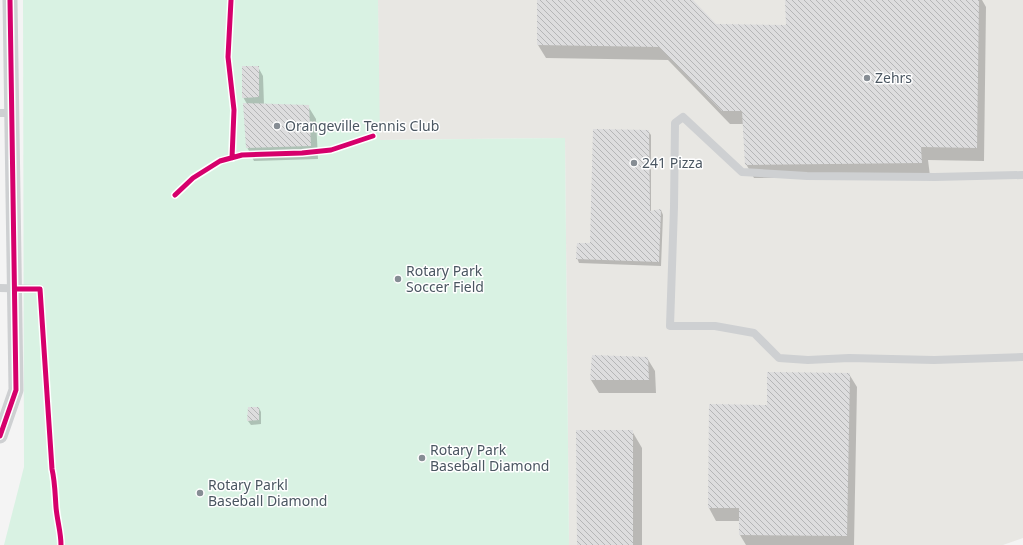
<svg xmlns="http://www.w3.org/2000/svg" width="1023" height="545" viewBox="0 0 1023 545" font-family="'Noto Sans',sans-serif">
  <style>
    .commercial { fill: #e8e7e3 }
    .park { fill: #d9f2e3 }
    .shadow { fill: #0003 }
    .building { fill: url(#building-back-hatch) }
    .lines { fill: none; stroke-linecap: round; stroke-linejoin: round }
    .lane { stroke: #ced0d2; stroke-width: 8 }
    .street { stroke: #ced0d2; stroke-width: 15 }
    .cycleway-casing { stroke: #fff; stroke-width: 8 }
    .cycleway { stroke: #d6006c; stroke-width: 5 }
    .poi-dot { fill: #868d94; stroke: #fff; stroke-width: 1.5 }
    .labels { text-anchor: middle; stroke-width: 3; stroke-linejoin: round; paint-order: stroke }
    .poi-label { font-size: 14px; fill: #4a5661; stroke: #fff; text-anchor: start }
  </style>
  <defs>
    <pattern id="building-back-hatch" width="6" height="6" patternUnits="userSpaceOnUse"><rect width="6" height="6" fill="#ddddde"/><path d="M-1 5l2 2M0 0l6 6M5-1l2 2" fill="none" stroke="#b5b6b7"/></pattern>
  </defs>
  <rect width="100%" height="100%" fill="#f4f4f4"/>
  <path class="commercial" d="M378 0H1023V538L1003 545H569L565 138 379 140Z"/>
  <path class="park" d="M23 0H378L380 140 565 138 569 545H4L24 467Z"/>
  <path class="shadow" d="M538 0H691L716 25 787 26 786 0H982L986 7 984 161 928 160 930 176 754 178 746 164 743 124H730L668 60 546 58 538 45Z
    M258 67 263 76 264 105 308 106 316 119 318 159 254 161 247 147V104L243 97Z
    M648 131 651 135V212L661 210 663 215 661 266 579 263 577 258 591 244Z
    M647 358 655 371 656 393H599L591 380Z
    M849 374 857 387 854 545H746L740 535V521H716L709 508 768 406Z
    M259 408 261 412V424L251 425 248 421Z
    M632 431 642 448V545H578Z"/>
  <path class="building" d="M537 0H693L716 24 786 25 785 0H979L977 148 921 147 922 163 745 165 742 111H722L659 47 537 45Z
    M242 66H259V97L242 98Z
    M243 103 309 105 311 146 246 148Z
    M593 129 649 130 650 211 661 209 659 262 576 259 577 243H590Z
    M592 355 648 357 649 380H590Z
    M767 372 850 373 847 536 739 535V508H708L709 404 767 405Z
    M248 407H259V420L247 421Z
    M576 430H633V545H577Z"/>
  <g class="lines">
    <path class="lane" d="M0 113H12
      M1023 175 935 177 807 176 742 172 683 117 675 123 674 207 670 326H715L754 333 779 358 808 360 849 358 934 360 1023 357
      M0 288 40 289"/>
    <path class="street" d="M0 436 16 390 10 0"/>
    <g class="cycleway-casing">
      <path id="cycleway" d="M231 0 228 57 234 110 232 158
        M175 195 193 178 220 161 242 155 302 153 331 150 373 136
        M15 289H40L52 469C55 482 55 494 56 507 57 520 61 532 61 545
        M0 436 16 390 10 0"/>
    </g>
    <use href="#cycleway" class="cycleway"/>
  </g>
  <g class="poi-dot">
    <circle cx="867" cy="78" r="4"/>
    <circle cx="277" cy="126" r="4"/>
    <circle cx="634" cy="163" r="4"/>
    <circle cx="398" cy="279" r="4"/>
    <circle cx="422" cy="458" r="4"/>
    <circle cx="200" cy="493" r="4"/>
  </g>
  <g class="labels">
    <g class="poi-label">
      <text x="875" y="83">Zehrs</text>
      <text x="285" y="131">Orangeville Tennis Club</text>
      <text x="642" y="168">241 Pizza</text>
      <text x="406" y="276">Rotary Park<tspan x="406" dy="16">Soccer Field</tspan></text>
      <text x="430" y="455">Rotary Park<tspan x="430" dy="16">Baseball Diamond</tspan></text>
      <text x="208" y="490">Rotary Parkl<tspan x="208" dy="16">Baseball Diamond</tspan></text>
    </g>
  </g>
</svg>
